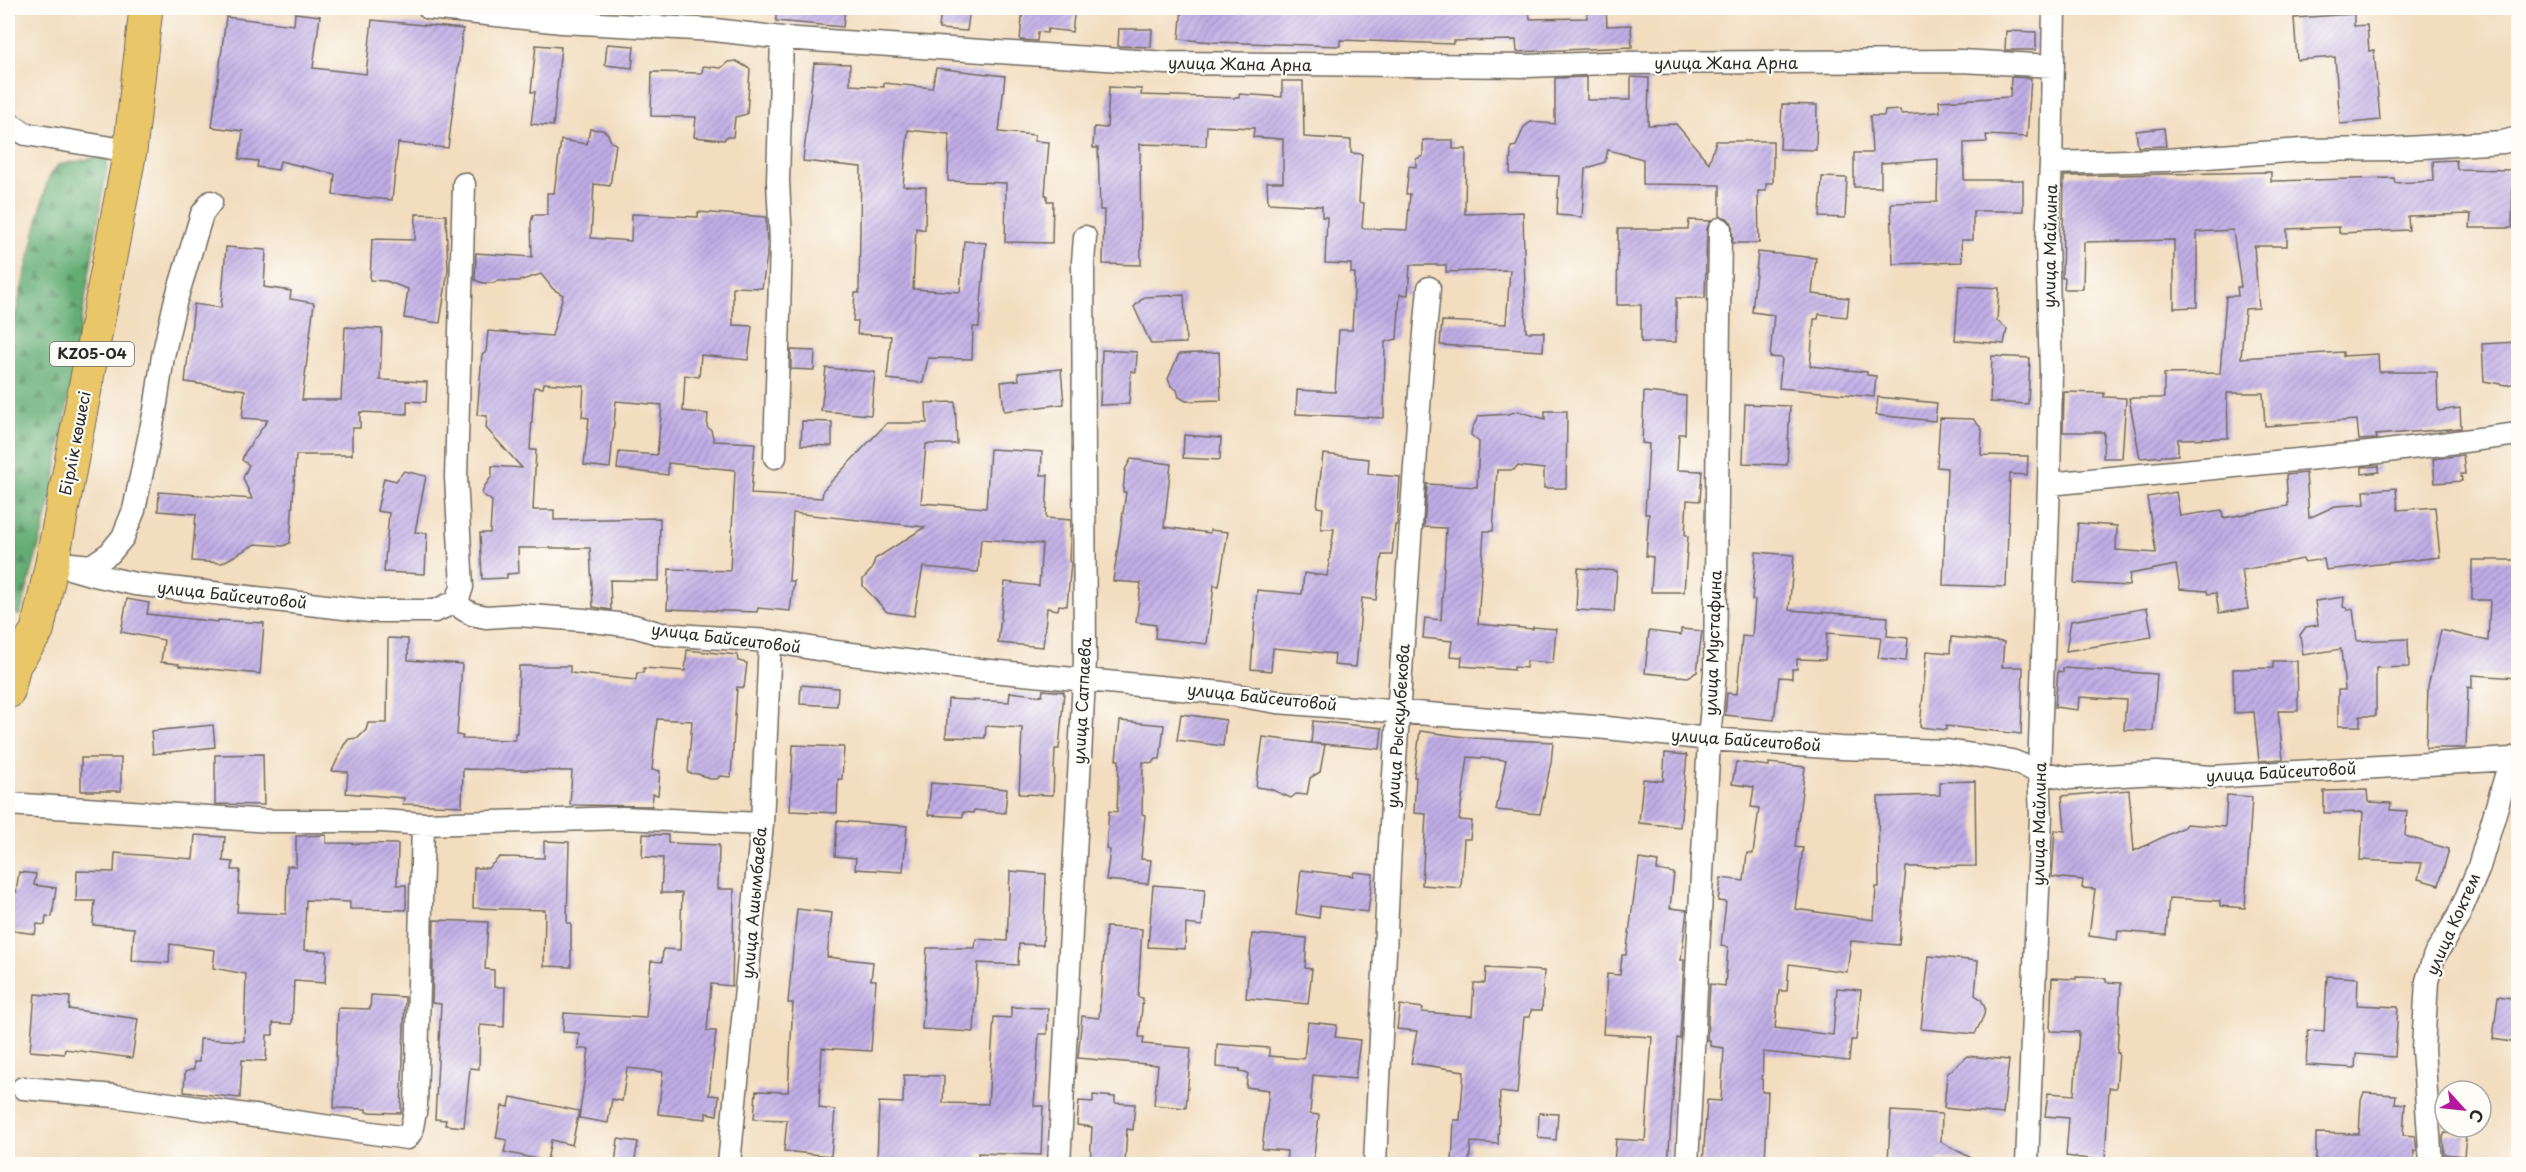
<svg xmlns="http://www.w3.org/2000/svg" width="2526" height="1172" viewBox="0 0 2526 1172" font-family="'Playpen Sans',sans-serif">
  <style>
    .forest { fill: url(#forest-firs); stroke: #476c50; stroke-width: 1.5 }
    .building { fill: url(#building-hatch) }
    .lines { fill: none; stroke-linecap: round; stroke-linejoin: round }
    .street-casing { stroke: #71695f; stroke-width: 25 }
    .primary-casing { stroke: #71695f; stroke-width: 35 }
    .street { stroke: #fff; stroke-width: 22 }
    .primary { stroke: #e9c769; stroke-width: 33 }
    .labels { text-anchor: middle; stroke-width: 4.5; stroke-linejoin: round; paint-order: stroke }
    .shield { fill: #fdfcf7; stroke: #6a6a68; stroke-width: 1.5 }
    .shield-label { font-size: 15px; font-weight: bold; fill: #2b2b2b }
    .street-label { font-size: 16px; fill: #2b2b2b; stroke: #fdfcf7 }
  </style>
  <defs>
    <pattern id="forest-firs" width="22" height="20" patternUnits="userSpaceOnUse" patternTransform="scale(1.5)"><rect width="22" height="20" fill="#63ad75"/><path d="M5 1l3.5 6h-7zM16 11l3.5 6h-7z" fill="#528d60"/></pattern>
    <pattern id="building-hatch" width="6" height="6" patternUnits="userSpaceOnUse" patternTransform="scale(1.5)"><rect width="6" height="6" fill="#c0ade6"/><path d="M-1 1l2-2M0 6l6-6M5 7l2-2" fill="none" stroke="#9c8dbb"/></pattern>
  </defs>
  <rect width="100%" height="100%" fill="#fdfcf7"/>
  <filter id="ink" filterUnits="userSpaceOnUse"><feTurbulence type="fractalNoise" baseFrequency=".0167" numOctaves="2"/><feDisplacementMap in="SourceGraphic" scale="12" xChannelSelector="R" yChannelSelector="G"/><feConvolveMatrix kernelMatrix="1 2 1 2 8 2 1 2 1" color-interpolation-filters="sRGB"/></filter>
  <filter id="wash" filterUnits="userSpaceOnUse"><feTurbulence type="fractalNoise" baseFrequency=".008" numOctaves="4" result="noise"/><feDisplacementMap in="SourceGraphic" scale="24" xChannelSelector="R" yChannelSelector="G"/><feGaussianBlur stdDeviation="1.35" result="paint"/><feColorMatrix in="noise" values="0 0 0 0 0 0 0 0 0 0 0 0 0 0 0 0 0 1.4 0 .05"/><feComposite in="paint" operator="in"/></filter>
  <g filter="url(#wash)">
    <rect width="100%" height="100%" fill="#f2ddbf"/>
    <path class="forest" d="M109 155 52 497 20 615 8 612V345L48 179 58 165Z"/>
    <g id="blocks">
      <path class="building" d="M776 8H845L843 27 776 21Z
        M941 8H970L967 31 939 29Z
        M1023 8H1075L1072 32 1048 29 1047 33 1038 32 1037 41 1020 40Z
        M1182 8H1529L1530 19 1587 18V8H1606L1607 26 1631 25 1632 47 1517 52 1516 40 1453 41V44L1340 40V46L1213 42 1179 39Z
        M295 13 320 16 313 68 366 74 372 20 463 29 448 148 398 143 392 200 333 195 335 174 280 161 278 170 257 167 258 161 239 159 243 131 212 127 226 17 294 25Z
        M2354 14V26L2367 25 2369 51 2374 50 2380 120 2340 124 2335 57 2297 60 2294 18Z
        M1119 29H1152L1151 47 1118 46Z
        M2006 31 2036 32V50H2005Z
        M607 44 634 46 632 68 605 65Z
        M536 45 561 47 553 126 531 124 535 92H531Z
        M736 61 750 69 747 114 735 117 733 137H726L724 140 694 137 696 117 651 116 652 72 702 73 703 66 721 68 728 62Z
        M814 63 850 64V85L884 87V83L932 88 936 68 1005 76 999 132 1035 135 1034 141 1049 142 1045 195H1047V201H1053L1052 243 1005 242 1006 183 948 181 949 134 908 130 903 186 926 187 925 230 916 228 913 289 960 292 964 241 986 243 979 327H973L972 359 928 358 923 383 887 379 891 336 857 334 858 321H853L855 293H859L861 167 803 161Z
        M1587 77V100H1631V77L1649 78 1648 125 1676 124 1709 163 1716 141H1773V183H1766V191H1758L1759 243H1733L1732 223 1727 218 1720 216V185L1643 184V159L1608 150 1605 162 1585 169 1582 217 1557 215 1559 176 1510 174 1511 147 1516 146 1524 127 1531 122 1555 124V78Z
        M2011 77 2031 78 2027 137 1986 135 1987 142 1964 143V180H2023V211H1973V240H1961L1962 262 1893 264 1891 203 1937 202 1938 159 1881 163V187H1854V153H1872L1870 116H1884L1885 111 1900 110 1901 114 1940 112 1939 101 2010 97Z
        M1282 81H1303L1304 137 1351 140V153L1362 154 1359 202 1364 203 1362 228 1407 230 1410 194H1406L1409 166 1416 167V159L1423 156V140H1453V149H1466L1465 214 1523 212 1526 332H1544L1543 351 1440 345 1442 321 1506 324 1510 270 1446 272V265H1410L1408 295 1400 294 1397 339 1385 342 1384 418 1296 414 1297 390 1335 392 1339 330H1352L1355 273H1351V264L1325 263 1327 217H1322V206L1268 203 1267 182H1283V139L1253 137 1254 128 1207 126 1206 146 1140 144 1141 265 1103 264 1104 210H1100L1098 148H1093L1094 127 1107 128 1109 87 1142 89 1141 95 1239 98V94L1282 97Z
        M1782 104 1817 105 1816 150 1780 149Z
        M2164 128 2166 146 2138 147 2136 131Z
        M590 129 603 130 608 134 611 142 616 144 610 186 594 184 591 238 631 241 632 214 698 217V212L766 217 767 256 762 288 733 287V325L752 326 748 360 701 355 699 377 685 375 683 411 708 414 707 427 711 430 714 441 755 443 751 494 822 498 823 490 887 423H927L926 403 955 402 957 444H926L921 503 986 508 990 449 1042 452 1041 475H1048L1046 518 1071 520 1069 561 1071 563 1067 606 1059 605 1058 610 1047 608 1043 647 998 643 1005 582 1039 586 1042 544 981 539 978 572 923 567 914 616 887 612 863 586V579L872 569 875 559 925 527 793 513 789 581H794L790 611 758 608 757 612 667 609 669 569 730 571 735 470 668 463V475L617 469 619 452 657 455 662 405 616 401 610 468 584 465 589 418 582 417 584 386 544 383 543 388 534 387 530 450H536L533 510H554V520L660 518 659 581 610 580 611 610 593 607 590 548H518L519 573 507 574V578L482 579 480 533H490L492 501 482 494 484 487 492 476V466L522 468 486 428 487 416 477 415 482 355 486 352 488 331 552 336 563 295 553 289 541 274 519 281H497L494 283H483L475 280 476 253 532 257 531 223 533 215H547V193H554L561 140 587 144Z
        M2456 160 2457 169 2513 170 2512 228H2470L2471 214 2408 216 2409 230 2339 233V227L2287 229V246H2254L2259 308 2245 309 2241 358 2343 352V356L2378 354 2379 372H2437L2438 411 2460 408 2461 428 2376 435 2377 439 2359 440 2357 420 2265 426 2263 393H2227L2228 438 2178 439V455L2140 458 2129 398H2164V374L2220 373 2226 296H2238L2237 287H2241L2233 230 2197 232V307L2174 308V240L2084 242 2083 289H2064L2065 278H2062L2064 176 2271 172V181L2394 178 2395 183 2434 181 2433 161Z
        M1822 177 1847 178 1845 218 1820 217Z
        M416 214 446 215 448 270 440 323 404 318 408 289 386 281 370 280 372 239 415 240Z
        M1689 220 1710 221 1707 229 1705 298H1676V342H1641V305H1617L1618 229H1688Z
        M226 247 266 250 264 287 291 291 290 299 314 303 302 400H341L345 327 382 329 380 380 427 382 426 402 407 401V414L360 412V428H352V455H296L290 543 283 546 255 544 222 563 192 561 196 514 158 511 159 492 252 499 243 478 249 465 242 460 245 452 268 420 242 418 245 390 185 382 194 304 221 308Z
        M1758 252 1816 258 1812 294 1849 298 1847 317 1819 314 1818 319H1814L1810 366 1867 372V375L1876 376 1874 397 1779 388 1782 358 1770 357 1774 315 1752 312Z
        M1959 286 1999 288 1997 321 2007 329 2004 344 1955 340Z
        M1184 295 1186 343 1151 344 1134 307 1144 297Z
        M2517 342 2518 378 2512 384 2506 385 2484 381 2482 344Z
        M791 350 815 351 814 370 791 369Z
        M1102 350 1137 352 1136 372 1131 371 1129 404 1100 405Z
        M1219 352 1221 400 1186 401 1179 397 1177 390 1171 386 1168 379 1179 354Z
        M1992 356 2030 358 2028 404 1990 402Z
        M826 368 875 372 871 415 821 411Z
        M1061 369 1064 404 1004 411 1001 382 1019 380 1018 373Z
        M1644 392 1686 396 1685 434H1679L1677 470 1702 471 1700 501 1687 500 1685 535 1688 536 1684 592H1651L1653 557 1646 556 1649 514H1645L1649 444 1642 443Z
        M2064 392 2104 393V397L2126 398 2122 458H2103L2104 432H2063Z
        M1878 397 1937 403 1935 421 1876 415Z
        M1745 404 1790 406 1787 465 1743 463Z
        M1517 411 1545 419V411H1567L1566 488H1544V469L1517 466 1514 470H1497L1493 531H1484L1478 624 1533 629V627L1556 629 1553 663 1527 661 1526 668 1514 667V670L1461 666 1462 657 1450 656 1452 641 1423 638 1425 618 1441 620 1446 528 1424 527 1427 484 1477 487 1479 442 1471 435 1472 428 1479 416 1509 414Z
        M1940 418 1973 419 1982 429 1981 455 2028 456 2027 475 2010 474 2006 587 1943 585 1947 468 1937 467Z
        M802 421 832 422V446L801 445Z
        M1184 435 1221 438 1220 460 1183 458Z
        M1323 454 1369 459 1368 474 1400 477 1397 525H1395L1392 555H1382L1376 600 1362 598 1356 667 1334 665 1335 654 1273 648 1271 671 1251 669 1257 590 1302 594 1304 573 1327 576 1334 529H1321L1323 508 1317 507Z
        M2463 455 2465 474H2461L2462 481 2435 483 2433 459Z
        M1131 459 1171 464 1164 527 1210 533V530L1228 532 1219 586 1214 585 1207 644 1155 638 1156 625 1136 622 1141 583 1113 581 1126 492H1123L1125 470Z
        M2379 466V472L2362 474V467Z
        M404 471 426 476 415 532 427 533 425 574 384 572 389 513 377 511 384 478 396 481Z
        M2306 473 2309 518 2335 506 2365 504 2364 491 2396 488 2398 510 2435 507 2440 557 2326 570 2324 559 2304 562 2303 559 2242 570 2248 609 2219 613 2216 593 2208 594 2207 591 2180 589 2176 565 2130 574 2129 586 2074 583 2078 523 2117 526 2116 550 2156 553 2147 497 2176 492 2180 516 2222 510 2223 518 2288 506 2286 475Z
        M1756 552 1794 555 1789 610 1888 617 1887 636 1908 638 1906 661 1878 658 1881 637 1827 633 1825 660 1797 659V669H1792V678L1779 677 1774 720 1725 715 1727 693 1737 694 1742 636 1752 637 1755 600H1752Z
        M2472 560H2518V678L2472 675V688L2468 687 2466 748H2426L2428 686 2441 630 2488 641 2490 600H2472Z
        M1578 568 1617 571 1614 612 1576 610Z
        M2344 597 2343 607 2347 608V610L2353 609 2357 641 2408 639 2409 667 2376 668V716H2360V726H2338V690H2345L2341 649 2303 655 2300 635 2306 627 2318 625 2315 601Z
        M127 599 149 603 147 614 218 622V620L264 623 260 674 179 666V664L161 662 164 640 121 632Z
        M2147 608 2152 637 2066 651 2071 621Z
        M1681 629 1702 631 1697 672 1688 677 1645 673 1649 631 1681 635Z
        M1951 637 2004 642 2002 667H2023L2021 734 1946 726V730L1920 727 1927 651 1950 653Z
        M388 638 408 639V660L462 664 457 735 463 736 462 739 515 740V733H517L519 666H570V673L636 680 637 673H643L644 668 685 671 687 650 737 655 738 661 747 663 744 688 737 687 731 777 720 776 717 779H710L698 774 688 773 692 721 657 719 652 770 660 771 658 795 653 794 652 806 570 805 572 771 463 769 462 806 403 804 404 798 346 793 348 772 332 771 344 745 349 739 358 738 366 730 368 723H387Z
        M2273 661H2297L2298 711H2278L2283 759 2259 761 2254 712 2234 713 2233 669 2273 668Z
        M2063 668 2157 674 2153 731 2124 730 2126 700 2079 697 2078 710 2055 707 2058 671 2063 672Z
        M801 685 838 688 837 706 800 704Z
        M1043 690 1064 692 1059 749H1055L1053 795 1019 794 1022 728 986 726 985 738 946 737 948 699 1009 702 1010 692 1042 696Z
        M1181 714 1226 720 1223 746 1177 740Z
        M1120 721 1164 725 1160 759H1156L1153 763 1143 762 1142 814 1145 815 1141 859 1151 860 1148 884 1106 880 1110 850 1106 849 1109 811 1117 812 1119 760H1116Z
        M1313 721 1382 728 1380 749 1311 743Z
        M213 725 215 747 153 754 151 731Z
        M1420 731 1472 738 1553 742 1551 763 1540 814 1496 810 1506 760 1468 757 1459 820 1472 821 1470 839H1464L1461 888 1422 885 1426 814 1414 813 1416 777H1414Z
        M1263 737 1325 745 1320 772 1310 778 1307 795 1296 794 1291 798 1270 789 1256 787Z
        M793 745 844 747 842 779H838L837 813 790 811Z
        M1665 753 1687 755 1680 827 1639 823 1643 779 1663 781Z
        M263 754 264 805 215 804V755Z
        M81 758H121V791H81Z
        M1736 762 1769 766V763L1805 767 1795 847 1803 848 1795 909 1874 920 1876 887H1879L1878 797 1940 795V782L1975 781 1976 866 1906 867 1899 945 1851 941 1847 972 1789 964 1787 991H1779L1775 1028 1833 1035 1837 988 1861 990 1856 1040H1851L1849 1061 1763 1052 1762 1092H1768L1765 1164H1703L1707 1100 1721 1101 1724 1048 1710 1046V1040H1707L1710 984 1725 986 1728 947 1721 946 1726 902 1718 901 1721 878 1744 881 1747 853 1753 854 1759 808 1751 807 1754 787 1732 784Z
        M931 783 1007 789 1005 813 974 810 973 813 963 812V817L928 815Z
        M2129 790 2134 851 2184 827 2186 824 2225 827 2227 795 2252 797 2245 908 2220 906V901L2169 898 2166 935 2118 931 2117 940 2089 936 2095 889 2082 888 2083 880 2052 877 2055 830 2065 831 2062 796Z
        M2367 790 2368 802 2391 803 2390 810 2407 811 2405 836 2449 849 2439 885 2418 879 2422 863 2360 860 2363 812 2324 813V791Z
        M837 821 907 826 903 872 855 869 856 858 835 856Z
        M643 834 668 835V843L719 845 718 889H734L732 986 711 984 707 1031H716L709 1095 719 1096 717 1115 706 1113V1119L658 1114 663 1072 627 1068 622 1101 612 1099 608 1123 579 1118 589 1049H578L579 1033 563 1032 564 1013 646 1018 651 961 662 962 663 949 680 950 682 893H661L663 858 642 857Z
        M195 835 225 837 223 861 233 862 232 870H240L237 912 286 914 287 866H296V836L326 835V843L398 844 397 885H406V910L350 909V902L306 900 304 950 327 951 325 983 294 981 292 1024 273 1023V1035H267L266 1061 242 1060 240 1098 184 1092 185 1072 194 1069V1062H199L200 1039 244 1041 246 974 213 968 215 950 170 944 169 963 132 961 134 928 93 925 95 901H76L77 871 114 872 115 853 193 859Z
        M544 841 569 842 567 923H571V967L544 966 545 910 473 908 474 868H488L500 857 544 858Z
        M1639 859 1658 862 1657 870 1674 873 1670 908 1687 910 1681 960H1684L1680 1039 1677 1038 1668 1164H1614L1616 1139 1645 1141 1652 1037 1603 1034 1607 974 1620 975 1622 955H1626Z
        M1301 870 1353 876 1354 872 1373 874 1368 912 1320 906 1319 918 1296 914Z
        M1010 871 1046 874 1043 945 1019 944 1018 965 978 963 974 1032 922 1029 927 948H975L976 939 1007 941Z
        M19 872 36 874 34 885 56 888 52 917 46 916 45 925 37 924 35 934 8 930V890L16 892Z
        M1153 885 1205 889 1202 926 1186 924 1185 949 1148 947Z
        M797 909 832 913 827 957 873 962 871 980H876L871 1051 822 1048 819 1108 835 1110 831 1156 784 1151 787 1120 754 1119 756 1091 788 1092 793 1003H788Z
        M434 920 488 922 485 969 494 970V987H505L504 1027 480 1025 479 1069 470 1068 464 1127 445 1125 446 1120 435 1119 441 1004 432 1003Z
        M1106 927 1142 929 1138 997 1143 998 1139 1037H1144L1143 1044 1191 1048 1186 1108 1154 1105 1158 1065 1078 1058 1082 1016 1099 1018Z
        M1252 934 1307 938 1305 968 1312 969 1308 1004 1246 998Z
        M1929 956 1978 961 1975 995 1981 999 1985 1008 1984 1015 1975 1034 1921 1029Z
        M1486 968 1544 971 1542 1010H1531L1530 1017H1524L1517 1094 1500 1092 1498 1144 1471 1142 1469 1164H1452L1454 1120H1460L1464 1071 1411 1063 1417 1031 1397 1029 1400 1005 1423 1008 1422 1012 1472 1016 1474 983H1485Z
        M2327 976 2358 978 2357 1005 2398 1007 2395 1057 2356 1054 2355 1068 2306 1065 2308 1030 2324 1031Z
        M2076 977 2106 978V982L2121 983 2117 1053H2119L2116 1088H2109L2105 1161 2066 1156 2069 1118 2045 1116 2048 1093 2074 1095 2079 1032 2050 1031 2052 978 2076 979Z
        M35 994 70 997 69 1009 138 1019 132 1058 65 1049 64 1054 30 1051Z
        M371 995 405 997 401 1113 366 1112V1109L334 1108 338 1008 370 1009Z
        M2498 996 2518 999V1043L2493 1039Z
        M1011 1007 1048 1008 1047 1034H1039L1034 1106H1043L1041 1155 978 1153V1164H877L879 1102 903 1103 904 1075 944 1076 943 1103 988 1104 994 1017 1011 1018Z
        M1308 1022 1337 1025 1335 1037 1360 1040 1355 1079 1313 1075 1310 1114 1319 1115 1313 1164H1286L1287 1151 1262 1149 1269 1090 1246 1087 1248 1073 1239 1072 1240 1069 1216 1067 1217 1044 1269 1048V1056L1304 1059Z
        M1967 1056 2009 1060 2003 1114 1944 1108 1947 1074Z
        M2364 1093 2396 1095 2395 1103 2405 1104 2403 1135 2415 1136 2417 1151H2414V1164H2349V1161L2316 1160V1133L2359 1134 2361 1100Z
        M1093 1095 1115 1097V1103L1135 1104 1133 1130 1127 1129 1125 1164H1090L1092 1127 1077 1125 1079 1101 1093 1102Z
        M511 1097 579 1111 572 1145 551 1140 547 1161 504 1152 507 1140 496 1138 502 1106 509 1107Z
        M1891 1111 1942 1114 1941 1142 1975 1160 1938 1159 1937 1164 1888 1161Z
        M1539 1113 1558 1114 1556 1140 1538 1138Z
        M2445 1133 2466 1135 2464 1156 2444 1154 2443 1137Z
        M618 1139 638 1142 634 1164H615Z"/>
    </g>
  </g>
  <g filter="url(#ink)">
    <use href="#blocks" fill-opacity="0" stroke="#71695f" stroke-width="1.5"/>
    <g class="lines">
      <g class="street-casing">
        <path id="street" d="M429 8 562 22 715 30 782 38 1167 63 1528 66 1606 63 1961 61 2053 66
          M8 123 26 134 130 151
          M2051 163 2166 160 2302 150 2390 149 2503 142 2518 138
          M775 457 781 242 778 181 782 38
          M2049 484 2379 452 2518 434
          M52 563 90 574 135 584 370 611H435L457 601 463 609 472 614 486 617 518 615 584 620 634 626 661 634 770 641 835 652 980 670 1223 693 1277 702 1607 728 1709 739 1841 748 1947 751 2012 761 2039 772 2069 778 2157 773 2211 777 2511 759 2518 756
          M71 564 91 566 110 553 123 537 134 510 155 410 163 356 175 303 202 214 211 202
          M457 601 462 587 456 478 464 184
          M8 804 270 821H382L423 824 623 818 762 824
          M23 1088 115 1096 407 1138 411 1132 416 1107 423 824
          M729 1164 762 824 770 641
          M1059 1164 1085 660 1083 262 1085 237
          M1375 1164 1392 804 1421 378 1429 288
          M1687 1164 1709 739 1715 672 1720 229
          M2027 1164 2041 815 2039 772 2049 484 2051 371 2047 242 2051 163 2054 8
          M2431 1164 2423 1049 2427 981 2434 957 2458 917 2478 870 2511 759"/>
      </g>
      <g class="primary-casing">
        <path id="primary" d="M8 692 14 665 37 631 52 563 130 151 146 8"/>
      </g>
      <use href="#street" class="street"/>
      <use href="#primary" class="primary"/>
    </g>
  </g>
  <g class="labels">
    <rect class="shield" x="50" y="342" width="84" height="24" rx="4.5"/>
    <g class="shield-label">
      <text x="92" y="359">KZ05-04</text>
    </g>
    <g class="street-label">
      <text x="1726" y="69">улица Жана Арна</text>
      <text transform="translate(1240 64) rotate(1)" y="6">улица Жана Арна</text>
      <text transform="translate(2050 246) rotate(-89)" y="6">улица Майлина</text>
      <text transform="translate(75 443) rotate(-79)" y="6">Бірлік көшесі</text>
      <text transform="translate(232 595) rotate(6)" y="6">улица Байсеитовой</text>
      <text transform="translate(726 638) rotate(7)" y="6">улица Байсеитовой</text>
      <text transform="translate(1713 643) rotate(-88)" y="6">улица Мустафина</text>
      <text transform="translate(1262 697) rotate(6)" y="6">улица Байсеитовой</text>
      <text transform="translate(1082 701) rotate(-87)" y="6">улица Сатпаева</text>
      <text transform="translate(1398 726) rotate(-86)" y="6">улица Рыскулбекова</text>
      <text transform="translate(1746 740) rotate(4)" y="6">улица Байсеитовой</text>
      <text transform="translate(2281 772) rotate(-3)" y="6">улица Байсеитовой</text>
      <text transform="translate(2039 824) rotate(-89)" y="6">улица Майлина</text>
      <text transform="translate(754 903) rotate(-85)" y="6">улица Ашымбаева</text>
      <text transform="translate(2453 924) rotate(-66)" y="6">улица Коктем</text>
    </g>
  </g>
  <rect width="2526" height="1172" fill="none" stroke="#fdfcf7" stroke-width="30"/>
  <g transform="translate(2463 1109) rotate(117)"><circle r="28" fill="#fdfcf7" stroke="#a9a8a5" stroke-width="1.5"/>
  <path d="M0-4.5L10 22L0 15L-10 22Z" fill="#b5179e"/>
  <text y="-9" font-size="16" font-weight="bold" text-anchor="middle" fill="#2b2b2b">С</text>
  </g>
</svg>
